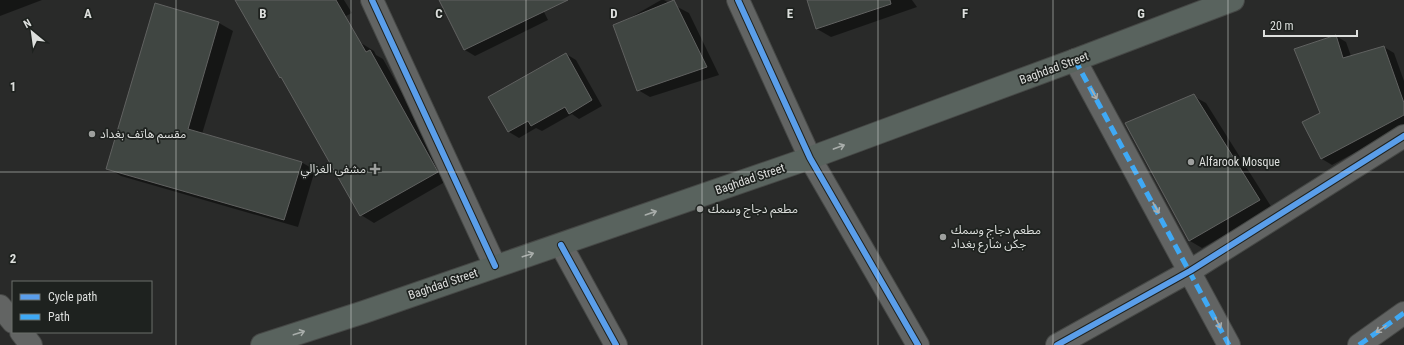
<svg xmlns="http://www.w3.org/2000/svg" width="1404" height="345" viewBox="0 0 1404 345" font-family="'Roboto Condensed','Noto Sans Arabic',sans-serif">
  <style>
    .shadow { fill: #0007 }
    .building { fill: #404642; stroke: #606160 }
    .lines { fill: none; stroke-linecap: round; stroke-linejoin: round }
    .minor-casing { stroke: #464846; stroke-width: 24 }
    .major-casing { stroke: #464846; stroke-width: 24 }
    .minor { stroke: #626463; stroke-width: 22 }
    .major { stroke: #59635e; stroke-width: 22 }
    .quiet { stroke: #3fa9f5; stroke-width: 5; stroke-dasharray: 10 5; stroke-linecap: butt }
    .cycleway-casing { stroke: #1e221f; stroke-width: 8 }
    .cycleway { stroke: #5a9eea; stroke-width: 6 }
    .oneway { stroke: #acaeac }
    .oneway2 { stroke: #a8adaa }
    .grid { fill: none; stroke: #dddfdd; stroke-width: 1; stroke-opacity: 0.55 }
    .poi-dot { fill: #9ea09e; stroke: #1e221f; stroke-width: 1.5 }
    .labels { text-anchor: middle; stroke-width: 3.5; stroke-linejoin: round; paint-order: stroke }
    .street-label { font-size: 12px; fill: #dddfdd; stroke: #1e221f }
    .poi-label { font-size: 12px; fill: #dddfdd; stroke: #1e221f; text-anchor: start }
    .grid-label { font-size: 13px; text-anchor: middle; font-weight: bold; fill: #dddfdd; stroke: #1e221f; stroke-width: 3.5; stroke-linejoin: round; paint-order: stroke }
  </style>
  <rect width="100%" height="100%" fill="#292a29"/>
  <path class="shadow" d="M0 0H42L0 16Z
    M237 0H344L352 13 330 24 374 51 376 55 383 59 450 179 374 223 361 215Z
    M451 0H538L548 20 475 56 465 50 442 4Z
    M661 0H664L689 13 719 75 650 97 638 90 614 27Z
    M808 0H912L917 7 831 37 817 29Z
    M156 4 219 23 233 31 202 134 301 162 315 170 298 227 121 176 108 168Z
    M1336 36 1346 42 1351 56 1384 47 1394 53 1404 81V126L1332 165 1322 159V114Z
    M566 54 576 60 602 106 579 119 572 114 542 131 536 128 519 138 509 132 489 98Z
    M1193 96 1206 103 1272 208 1202 248 1190 241 1127 124Z"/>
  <path class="building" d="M235 0H336L366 52 370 50 438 172 360 216 281 77 280 78Z
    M439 0H568L464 50Z
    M674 0 707 67 637 91 613 25Z
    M807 0H890L891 4 816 29Z
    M155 3 219 22 188 129 302 162 284 220 106 169Z
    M1336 35 1343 58 1384 46 1404 103V115L1321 159 1302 122 1320 113 1294 49Z
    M566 53 592 100 569 114 565 107 531 126 528 121 508 132 488 97Z
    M1194 94 1260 200 1189 241 1125 123Z"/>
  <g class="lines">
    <g class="minor-casing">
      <path id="minor" d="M372 0 495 266
        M738 0 810 158 918 345
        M1075 60 1229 345
        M561 245 616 345
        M0 306 13 322
        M21 332 31 345
        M1057 345 1190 271 1404 136
        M1359 345 1404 313"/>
    </g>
    <g class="major-casing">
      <path id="major" d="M262 345 364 312 810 158 1075 60 1233 0"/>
    </g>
    <use href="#minor" class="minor"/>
    <use href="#major" class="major"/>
    <path class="quiet" d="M1075 60 1229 345
      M1359 345 1404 313"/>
    <g class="cycleway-casing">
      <path id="cycleway" d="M372 0 495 266
        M738 0 810 158 918 345
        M561 245 616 345
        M1057 345 1190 271 1404 136"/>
    </g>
    <use href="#cycleway" class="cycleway"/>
  </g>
  <defs><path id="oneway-shaft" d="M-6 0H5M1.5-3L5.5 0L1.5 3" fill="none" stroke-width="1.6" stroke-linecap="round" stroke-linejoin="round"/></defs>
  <g class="oneway">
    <use href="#oneway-shaft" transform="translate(1094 94) rotate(61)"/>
    <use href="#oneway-shaft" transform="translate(1156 208) rotate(61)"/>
    <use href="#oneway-shaft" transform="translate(1218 323) rotate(62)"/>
    <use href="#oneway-shaft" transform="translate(1381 329) rotate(145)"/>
  </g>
  <g class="oneway2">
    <use href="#oneway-shaft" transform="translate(839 147) rotate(-20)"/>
    <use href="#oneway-shaft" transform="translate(651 213) rotate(-19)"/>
    <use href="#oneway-shaft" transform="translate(528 255) rotate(-18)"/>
    <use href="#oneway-shaft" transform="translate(299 333) rotate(-18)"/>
  </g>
  <path class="grid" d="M176 0V345M351 0V345M526 0V345M702 0V345M878 0V345M1053 0V345M1228 0V345M0 172H1404"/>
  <g class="poi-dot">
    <circle cx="92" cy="134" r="4"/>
    <circle cx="1191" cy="162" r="4"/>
    <path d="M373 163h4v4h4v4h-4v4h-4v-4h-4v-4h4z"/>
    <circle cx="700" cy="209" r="4"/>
    <circle cx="943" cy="237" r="4"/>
  </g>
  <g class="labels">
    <g class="street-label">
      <text transform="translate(1054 68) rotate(-20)" y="4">Baghdad Street</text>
      <text transform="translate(750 179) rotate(-19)" y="4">Baghdad Street</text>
      <text transform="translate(443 284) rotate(-19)" y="4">Baghdad Street</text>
    </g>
    <g class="poi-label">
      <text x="100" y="138">مقسم هاتف بغداد</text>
      <text x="1199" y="166">Alfarook Mosque</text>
      <text x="366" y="173" text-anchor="end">مشفى الغزالي</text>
      <text x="708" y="213">مطعم دجاج وسمك</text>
      <text x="951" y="234">مطعم دجاج وسمك<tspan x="951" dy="14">جكن شارع بغداد</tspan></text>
    </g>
  </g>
  <g class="grid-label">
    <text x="88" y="18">A</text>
    <text x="263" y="18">B</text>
    <text x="439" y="18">C</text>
    <text x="614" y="18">D</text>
    <text x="790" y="18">E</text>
    <text x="965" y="18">F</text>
    <text x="1141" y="18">G</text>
    <text x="13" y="91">1</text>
    <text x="13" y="263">2</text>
  </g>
  <rect x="12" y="281" width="140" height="52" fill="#1e221f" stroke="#6a6e6b"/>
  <rect x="20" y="294" width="20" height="6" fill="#5a9eea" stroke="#6a6e6b"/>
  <text x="48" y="301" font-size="12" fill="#dddfdd">Cycle path</text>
  <rect x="20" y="314" width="20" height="6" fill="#3fa9f5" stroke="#6a6e6b"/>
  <text x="48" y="321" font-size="12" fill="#dddfdd">Path</text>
  <g transform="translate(32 32) rotate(331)" stroke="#1e221f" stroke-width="3" paint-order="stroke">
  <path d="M0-3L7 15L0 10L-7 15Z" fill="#dddfdd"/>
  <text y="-6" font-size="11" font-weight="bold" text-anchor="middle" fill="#dddfdd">N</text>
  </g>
  <path d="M1264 30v6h93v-6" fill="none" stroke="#dddfdd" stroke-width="2"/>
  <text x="1270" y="30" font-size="12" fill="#dddfdd" stroke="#1e221f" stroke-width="3" paint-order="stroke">20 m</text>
</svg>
